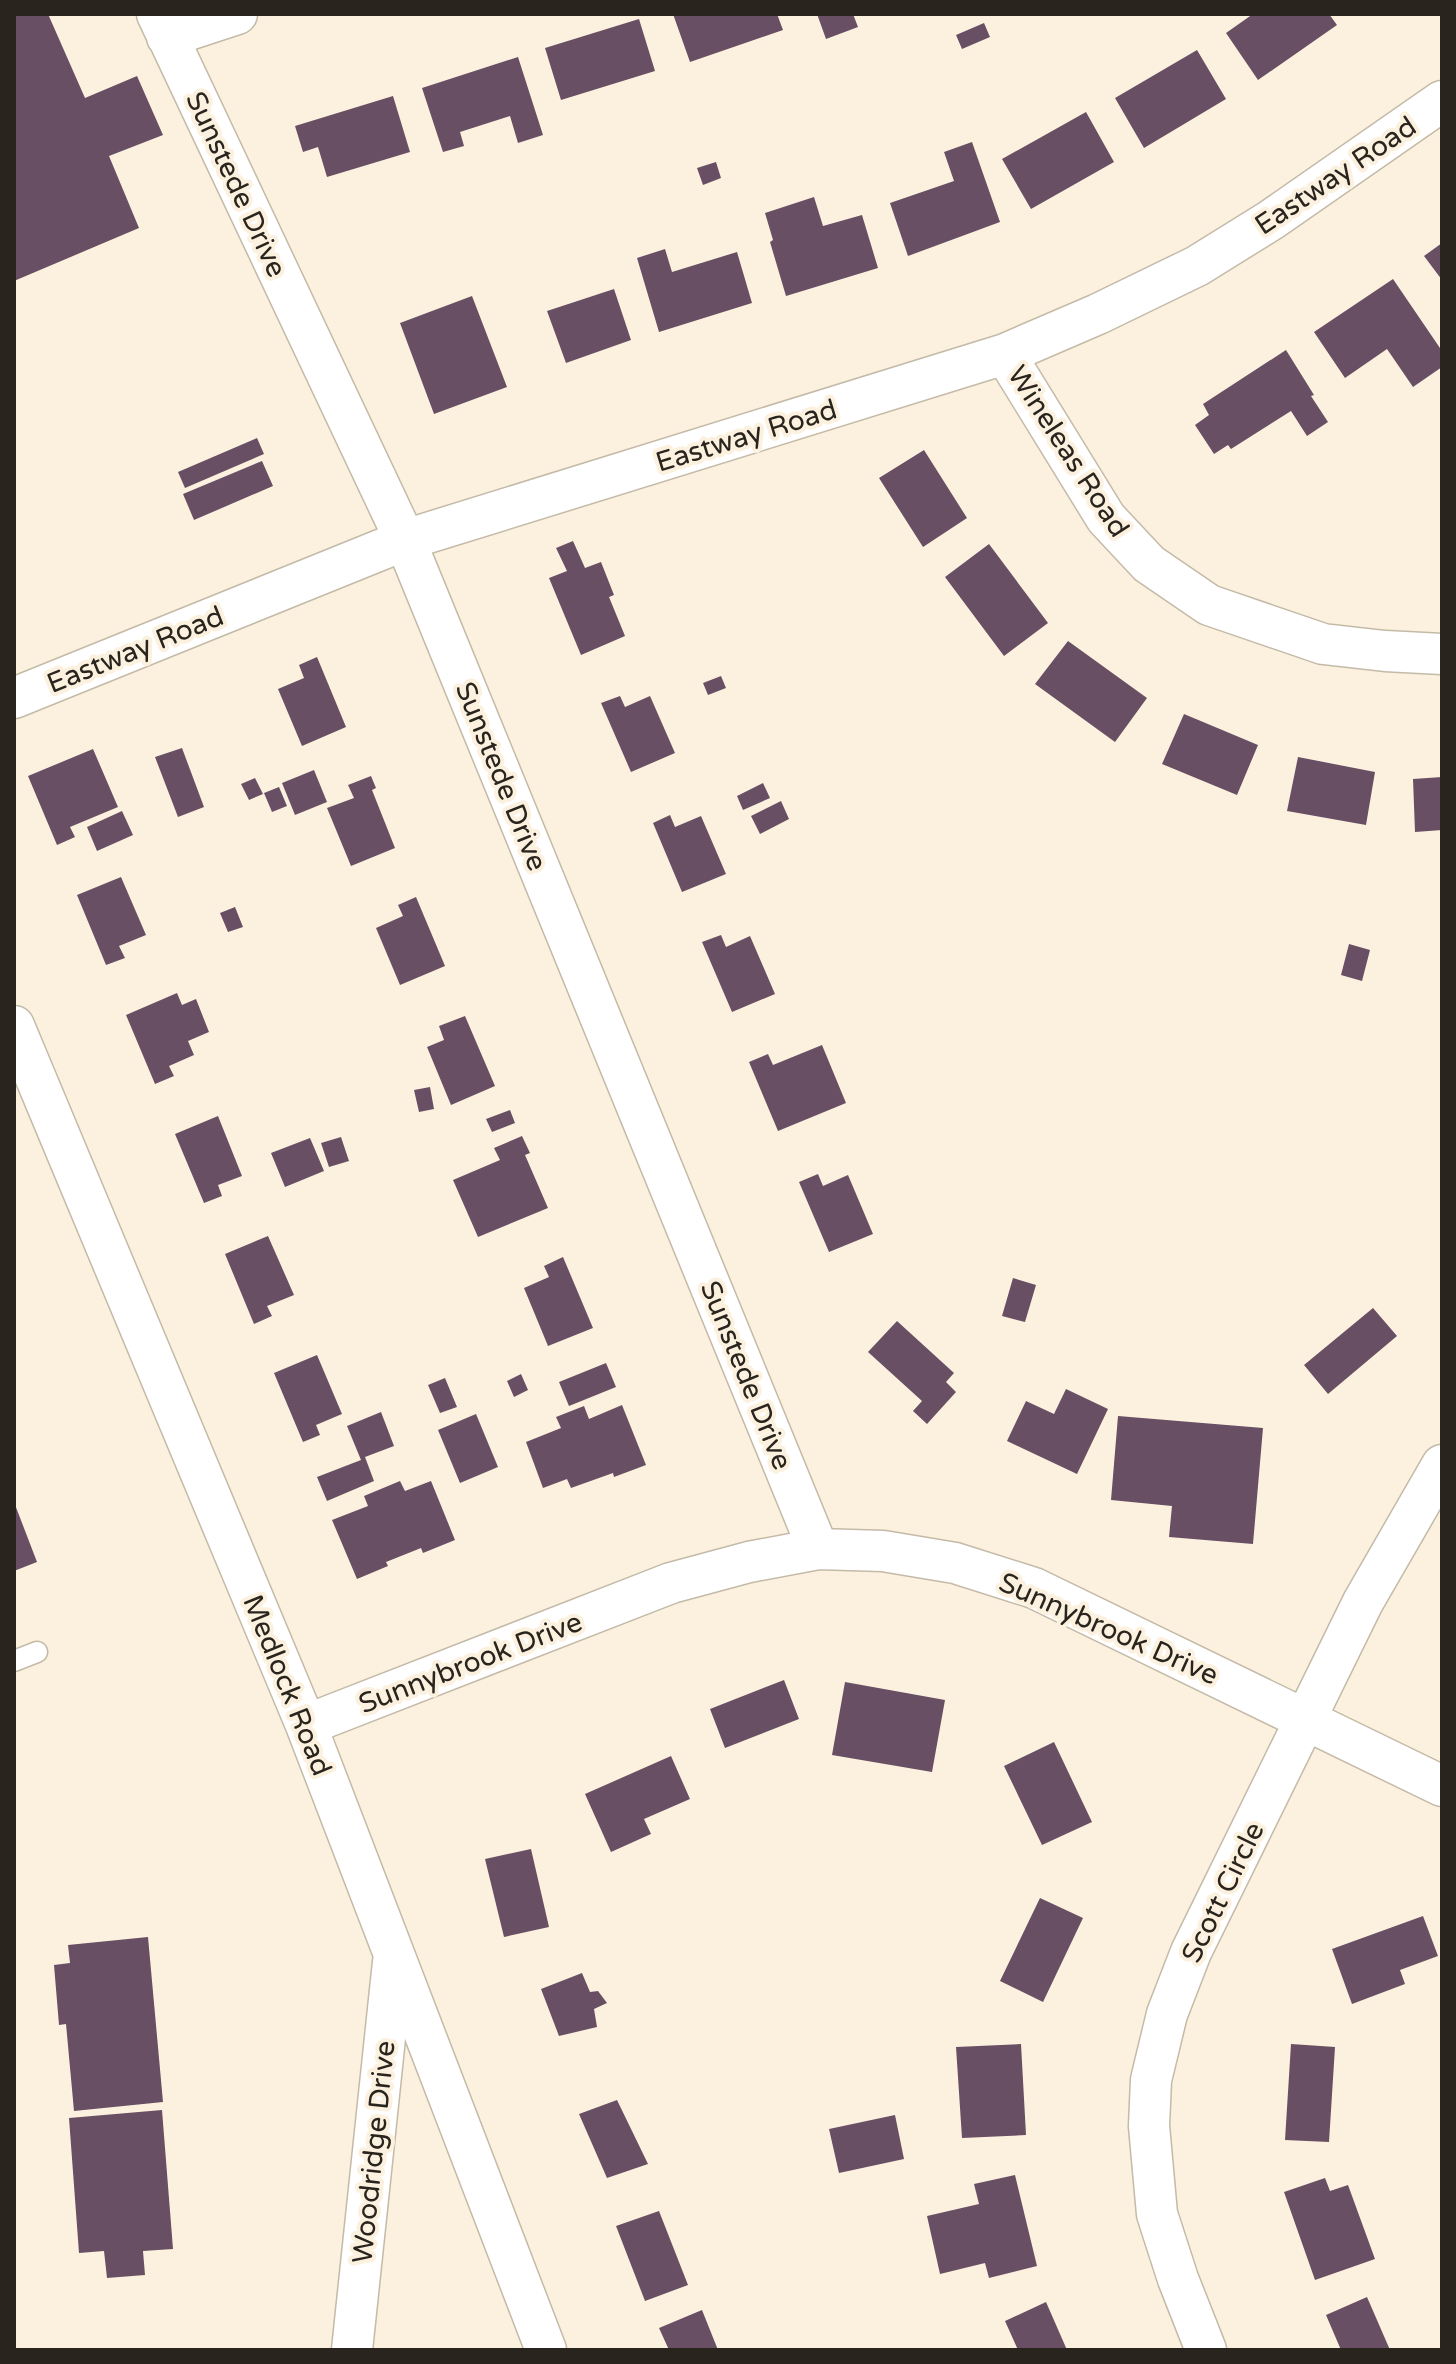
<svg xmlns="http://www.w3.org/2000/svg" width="1456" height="2364" viewBox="0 0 1456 2364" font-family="'Varela Round',sans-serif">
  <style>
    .building { fill: #684f64 }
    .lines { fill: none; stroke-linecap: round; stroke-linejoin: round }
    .service-casing { stroke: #c4baa8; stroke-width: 23 }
    .minor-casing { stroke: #c4baa8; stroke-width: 43 }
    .service { stroke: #fff; stroke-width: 20 }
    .minor { stroke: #fff; stroke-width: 40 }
    .labels { text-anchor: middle; stroke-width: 8; stroke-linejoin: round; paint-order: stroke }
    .street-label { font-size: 28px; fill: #29251e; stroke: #fcf1df }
  </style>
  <rect width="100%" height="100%" fill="#fcf1df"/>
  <path class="building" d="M14 14H48L85 98 137 76 163 135 109 156 139 228 14 281Z
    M673 14H777L783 30 690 62Z
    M817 14H853L858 27 826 39Z
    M1253 14H1329L1337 25 1258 80 1226 33Z
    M639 19 655 71 561 100 545 48Z
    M984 23 990 37 962 49 956 35Z
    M1197 50 1226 99 1144 148 1115 98Z
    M518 57 543 135 518 143 510 116 460 132 464 146 443 152 422 88Z
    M393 96 410 152 327 177 318 147 303 152 295 126Z
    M1086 112 1114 162 1031 209 1002 159Z
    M972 142 1000 222 908 256 890 203 954 181 944 152Z
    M716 162 721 178 703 185 697 168Z
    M814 197 823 226 862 215 878 268 786 296 770 242 773 240 765 213Z
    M1442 243V280L1424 256Z
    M665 249 672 272 737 252 752 303 659 332 637 258Z
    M1393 279 1442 351V367L1413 387 1387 349 1345 378 1314 332Z
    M614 289 631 340 566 363 547 311Z
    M472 296 507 387 434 414 400 323Z
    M1286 350 1314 395 1311 396 1328 422 1307 436 1291 411 1231 449 1228 445 1214 454 1195 425 1209 415 1203 404Z
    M257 438 264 454 185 488 178 472Z
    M924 450 967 518 923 547 879 478Z
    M262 461 273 486 194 520 183 494Z
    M573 541 585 568 601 562 614 595 609 597 625 636 581 655 549 578 567 571 556 548Z
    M989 544 1048 623 1004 656 945 577Z
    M1068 641 1147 698 1115 742 1035 684Z
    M317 657 346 727 302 746 278 689 304 678 299 665Z
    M721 676 726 688 708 695 703 683Z
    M620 696 625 707 650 696 675 753 631 772 601 703Z
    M1184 714 1258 745 1237 795 1162 764Z
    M182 748 204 807 178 817 155 757Z
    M93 749 118 807 70 827 75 837 57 845 28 776Z
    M1298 757 1375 772 1366 825 1287 811Z
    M314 770 327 802 295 815 282 783Z
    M371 776 376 788 372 790 395 848 351 866 327 808 354 798 348 785Z
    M1442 777V830L1415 832 1413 779Z
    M255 778 263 794 249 800 241 784Z
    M763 783 770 798 743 810 737 796Z
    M279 787 287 806 272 812 264 793Z
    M781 801 789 819 760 834 751 816Z
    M122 811 133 835 97 851 87 827Z
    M670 815 675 827 701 816 726 874 682 892 653 823Z
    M121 877 146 935 119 946 125 958 106 965 77 895Z
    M416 897 445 966 400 985 376 928 403 916 398 905Z
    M235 907 243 927 228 932 220 913Z
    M721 935 726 947 750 936 775 994 732 1012 702 942Z
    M1349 944 1370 950 1362 981 1341 975Z
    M177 993 182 1005 196 999 209 1032 188 1041 194 1055 169 1066 174 1076 155 1084 126 1015Z
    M465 1016 495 1086 451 1105 427 1047 444 1040 439 1026Z
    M822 1045 846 1103 778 1131 749 1062 768 1054 773 1065Z
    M430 1087 434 1109 419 1112 414 1090Z
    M510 1110 515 1123 492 1132 486 1119Z
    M218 1116 242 1176 218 1185 222 1196 204 1203 175 1134Z
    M522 1136 530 1153 525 1155 548 1208 478 1237 453 1180 500 1160 494 1148Z
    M341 1137 349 1161 329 1167 321 1143Z
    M310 1138 324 1171 285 1187 271 1153Z
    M818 1174 823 1186 848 1175 873 1234 829 1252 799 1182Z
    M268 1236 294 1295 267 1306 272 1316 254 1324 225 1254Z
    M563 1257 593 1328 548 1346 524 1288 549 1277 544 1266Z
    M1013 1278 1036 1285 1025 1322 1002 1316Z
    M1373 1308 1397 1336 1328 1394 1304 1365Z
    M897 1321 954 1373 946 1382 956 1392 927 1424 913 1411 922 1401 868 1352Z
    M317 1355 342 1414 316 1425 320 1435 303 1442 274 1373Z
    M606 1363 616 1387 569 1406 559 1382Z
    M521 1374 528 1390 514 1397 507 1381Z
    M445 1378 457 1407 440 1413 428 1385Z
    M1066 1389 1108 1409 1077 1474 1007 1441 1026 1401 1054 1414Z
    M622 1405 646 1465 614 1477 613 1473 571 1488 567 1479 543 1488 526 1442 561 1428 556 1417 584 1406 589 1419Z
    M381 1412 394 1446 365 1457 374 1481 327 1501 317 1477 361 1460 347 1426Z
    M476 1414 498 1467 460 1483 438 1430Z
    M1118 1416 1263 1428 1253 1544 1169 1537 1172 1506 1111 1500Z
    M400 1481 405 1491 431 1481 455 1540 423 1553 421 1548 386 1562 388 1566 357 1579 332 1520 368 1506 364 1496Z
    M14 1502 37 1562 14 1571Z
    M784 1680 799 1719 725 1748 710 1709Z
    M845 1682 945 1700 932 1772 832 1755Z
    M1054 1742 1092 1822 1042 1845 1004 1766Z
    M671 1756 690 1799 644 1819 651 1834 611 1852 585 1794Z
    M531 1849 549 1927 504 1937 485 1859Z
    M1040 1898 1083 1918 1043 2002 1000 1981Z
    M1423 1916 1438 1956 1400 1970 1405 1984 1352 2004 1332 1949Z
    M148 1937 163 2102 74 2111 66 2024 59 2025 54 1965 70 1963 68 1945Z
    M582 1973 590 1992 598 1991 607 2003 594 2009 597 2027 559 2036 541 1989Z
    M1021 2044 1026 2135 962 2138 956 2047Z
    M1291 2044 1335 2047 1329 2142 1285 2140Z
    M617 2100 648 2164 607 2178 579 2114Z
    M162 2110 173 2249 143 2251 145 2275 107 2278 104 2251 79 2253 69 2118Z
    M895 2115 904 2159 839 2173 829 2129Z
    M1015 2175 1037 2266 989 2278 985 2263 940 2274 927 2216 979 2204 974 2184Z
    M1325 2178 1330 2191 1348 2185 1375 2259 1315 2280 1284 2192Z
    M659 2211 688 2285 645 2301 616 2226Z
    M1367 2297 1390 2350H1341L1326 2315Z
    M1046 2302 1067 2350H1018L1005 2321Z
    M702 2310 718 2350H669L659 2328Z"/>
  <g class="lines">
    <g class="service-casing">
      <path id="service" d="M14 1661 37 1652"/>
    </g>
    <g class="minor-casing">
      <path id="minor" d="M157 14 405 540 818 1549
        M167 37 237 14
        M1005 354 1106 518 1149 564 1209 605 1323 644 1385 651 1442 654
        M14 698 405 540 1005 354 1098 314 1197 266 1271 220 1442 101
        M14 1026 306 1725 546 2350
        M306 1725 671 1583 749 1562 818 1549 883 1551 955 1563 1034 1588 1442 1786
        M352 2350 393 1962
        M1206 2350 1178 2279 1157 2214 1149 2126 1151 2080 1167 2014 1191 1952 1363 1602 1442 1465"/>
    </g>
    <use href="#service" class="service"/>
    <use href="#minor" class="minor"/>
  </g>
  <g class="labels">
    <g class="street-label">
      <text transform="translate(1335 175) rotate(-34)" y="10">Eastway Road</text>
      <text transform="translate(237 184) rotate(65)" y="10">Sunstede Drive</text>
      <text transform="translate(746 435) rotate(-17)" y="10">Eastway Road</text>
      <text transform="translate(1069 451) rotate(57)" y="10">Wineleas Road</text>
      <text transform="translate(135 649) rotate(-22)" y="10">Eastway Road</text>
      <text transform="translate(502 776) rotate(68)" y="10">Sunstede Drive</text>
      <text transform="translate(747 1375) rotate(68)" y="10">Sunstede Drive</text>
      <text transform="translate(1109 1628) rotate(24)" y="10">Sunnybrook Drive</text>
      <text transform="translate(470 1662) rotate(-21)" y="10">Sunnybrook Drive</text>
      <text transform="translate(288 1685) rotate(68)" y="10">Medlock Road</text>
      <text transform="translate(1222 1892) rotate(-64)" y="10">Scott Circle</text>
      <text transform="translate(373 2152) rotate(-84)" y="10">Woodridge Drive</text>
    </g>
  </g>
  <rect width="1456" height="2364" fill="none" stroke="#29251e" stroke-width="32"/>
</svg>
